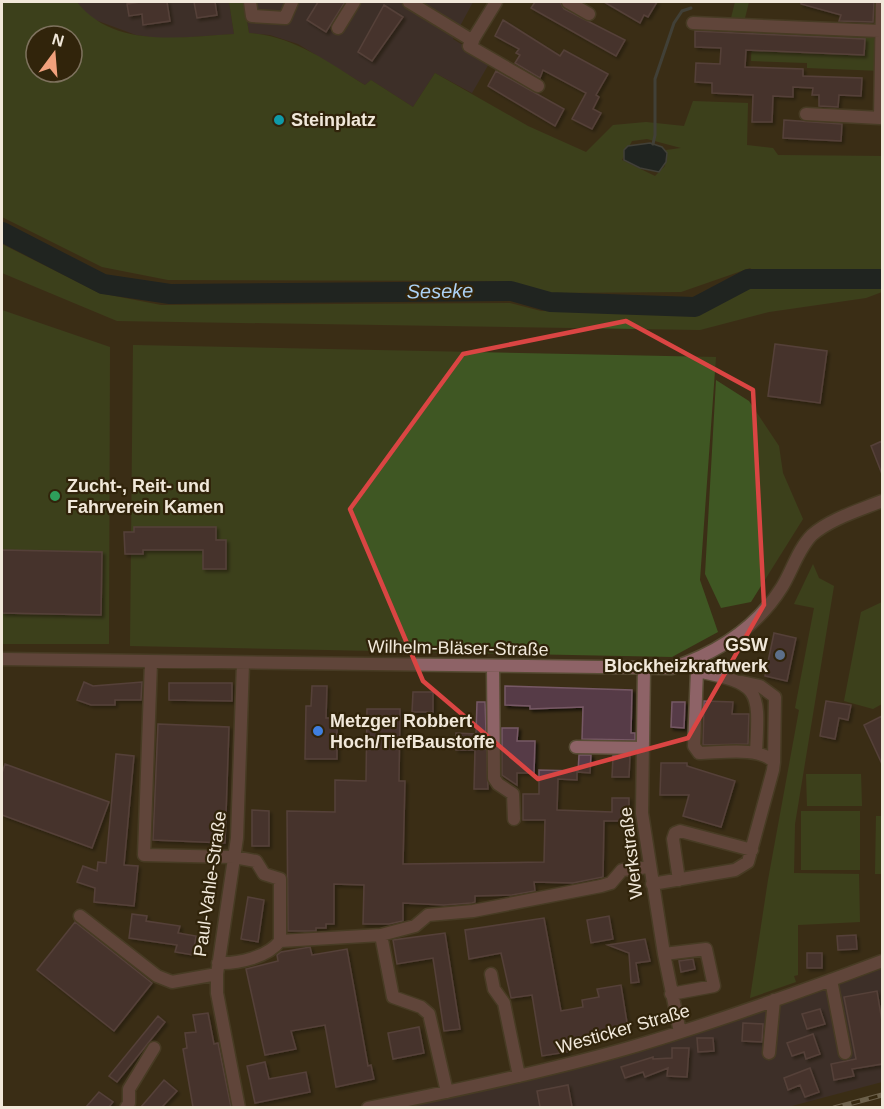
<svg xmlns="http://www.w3.org/2000/svg" width="884" height="1109" viewBox="0 0 884 1109" font-family="Arial,sans-serif">
  <style>
    .commercial { fill: #41323f }
    .green { fill: #3f5723; fill-rule: evenodd }
    .water { fill: #02192d; stroke: #4a5761; stroke-width: 1.5 }
    .lines { fill: none; stroke-linecap: round; stroke-linejoin: round }
    .stream { stroke: #4a5761; stroke-width: 3 }
    .river { stroke: #02192d; stroke-width: 20 }
    .building { fill: #573b47; stroke: #765965; stroke-width: 1.5; filter: url(#shadow) }
    .minor-casing { stroke: #584c35; stroke-width: 15 }
    .minor { stroke: #8e6367; stroke-width: 12 }
    .rail-casing { stroke: #a99f8d; stroke-width: 5 }
    .rail { stroke: #31240b; stroke-width: 3; stroke-dasharray: 9; stroke-linecap: butt }
    .marked { fill: none; stroke: #da4543; stroke-width: 4.5; stroke-linejoin: round }
    .culture-dot { fill: #0f9aa8; stroke: #31240b; stroke-width: 2 }
    .leisure-dot { fill: #2e9e5b; stroke: #31240b; stroke-width: 2 }
    .service-dot { fill: #5c6f8a; stroke: #31240b; stroke-width: 2 }
    .shop-dot { fill: #3f7fe0; stroke: #31240b; stroke-width: 2 }
    .labels { text-anchor: middle; stroke-width: 4.5; stroke-linejoin: round; paint-order: stroke }
    .poi-label { font-size: 18px; font-weight: bold; fill: #f1e8da; stroke: #31240b; text-anchor: start }
    .street-label { font-size: 18px; fill: #f1e8da; stroke: #31240b }
    .water-label { font-size: 20px; font-style: italic; fill: #acd1f3; stroke: #31240b }
  </style>
  <defs>
    <filter id="shadow"><feDropShadow dx="2.5" dy="2.5" stdDeviation="1.5" flood-color="#0009"/></filter>
  </defs>
  <rect width="100%" height="100%" fill="#3b2e16"/>
  <path class="commercial" d="M77 2H229L234 34 164 39 136 35 90 18Z
    M244 2H473L453 39 490 62 472 93 435 73 413 107 371 80 365 85 298 44 270 35 249 33Z
    M882 964V1082L788 1107 381 1108 620 1056Z"/>
  <path class="green" d="M2 2H77C114 49 180 37 234 34L229 2H244L249 33C294 36 328 62 365 85L371 80 413 107 435 73 528 126 586 152 613 125 646 122 684 126 693 101 748 103 747 145 773 148 778 155 882 156V292L866 298 769 312 700 330 117 321 2 273V244L99 293 161 305 510 303 541 311 699 315 754 286 771 285 750 268 681 292 547 293 508 281 168 280 102 267 2 217ZM36 36H72V72H36ZM647 139 681 148 666 150 665 166 655 176 622 160 632 141Z
    M735 2H749L744 22H730Z
    M752 26 880 31 882 71 807 68V63L751 61Z
    M2 310 110 347 109 644H2Z
    M133 345 716 357 700 580 718 632 672 657 130 646Z
    M716 380 749 401 779 446 783 473 803 519 751 602 721 608 705 574Z
    M813 564 819 578 834 586 795 824 794 873 859 874 860 922 798 925V975L794 976 796 982 750 998 768 880 799 710 795 708 814 608 794 604Z
    M882 602V704L873 709 844 701 861 612Z
    M806 774H861L862 806H807Z
    M801 811H860V870H801Z
    M876 816H882V874H875Z"/>
  <path class="water" d="M650 143 662 147 667 153 666 162 659 172 640 168 624 160V150L628 146Z"/>
  <g class="lines">
    <path class="stream" d="M653 144 655 135V79L674 23 682 11 691 8"/>
    <path class="river" d="M2 232 103 284 170 294 511 291 550 302 695 307 748 279H882"/>
  </g>
  <path class="building" d="M140 2H167L170 21 143 25 142 14 129 16 127 4Z
    M194 2H215L217 15 197 18Z
    M318 2H345L326 32 307 20Z
    M535 2H560L564 9 625 40 616 56 531 8Z
    M604 2H657L648 17 644 15 640 23Z
    M801 2H874L873 22 839 21 841 15 801 4Z
    M384 5 403 17 372 61 358 52Z
    M503 20 560 56 564 50 608 74 596 95 599 97 593 109 601 113 592 129 572 119 586 93 543 70 540 78 515 63 520 55 516 53 519 49 495 36Z
    M695 31 865 39 864 55 746 50 745 67 803 69V76L862 78 861 96 839 95 838 107 819 106V95H812L813 88 793 87V97L773 96 772 122H752L753 95 712 93V83L695 82 696 63 720 64 721 48 695 47Z
    M496 71 564 109 555 126 488 86Z
    M784 120 842 124 841 141 783 138Z
    M775 344 827 351 820 403 768 396Z
    M882 441V474L871 446Z
    M134 527H216V540H226V569H203V550H143V554H125L124 532H134Z
    M2 550 102 552 101 615 2 613Z
    M774 633 796 638 787 681 765 676Z
    M84 682 93 686 142 682 141 700H115V705H91L77 700Z
    M169 683H232V701L169 700Z
    M312 686H327L326 718H337V759H305L306 706H311Z
    M505 686 632 690 631 733H635V740L582 739 583 707 530 709V706L505 705Z
    M413 692H433V712H412Z
    M704 701 733 702 732 714H749L748 744 703 745Z
    M826 701 851 705 848 720 839 718 835 739 820 736Z
    M477 702H485L488 789H474L475 750H456V733L476 734Z
    M672 702H685L684 728 671 727Z
    M367 709H400L399 781H405L403 864 544 862 545 820H523V794H539V770L577 771V780L558 779 557 810 612 812V798H629V821H604L603 877 573 883 534 882 535 891 512 895 475 896V902L472 903 444 905 403 903V921L389 924H363L364 885 334 884V924H326V928H316V931H288L287 811 335 812V780L366 781Z
    M882 716V764L864 725Z
    M158 724 229 727 225 843 153 840Z
    M502 728H518L517 741H535L534 773H517V785L502 775Z
    M116 754 134 756 124 865 138 866 134 906 94 902 95 888 77 882 83 866 97 871 98 862 106 863Z
    M579 755H591L590 773 578 772Z
    M613 756H630L629 777H612Z
    M661 763H687V766L735 781 721 827 683 816 689 795H660Z
    M5 764 109 802 92 848 2 815V773Z
    M252 810 269 811V846H252Z
    M248 897 264 900 258 942 241 939Z
    M132 914 147 916 146 921 180 926 178 933 196 936 193 955 175 952 177 945 129 938Z
    M609 916 613 939 591 943 587 920Z
    M544 918 561 1011 583 1007 582 1000 599 997 597 989 621 985 628 1029 565 1040 567 1052 542 1056 532 995 511 998 501 953 469 959 465 930Z
    M75 922 152 983 114 1031 37 970Z
    M445 933 460 1029 444 1031 433 958 397 964 393 940Z
    M856 935 857 949 838 950 837 936Z
    M645 939 650 961 636 963 639 982 631 983 629 953 608 945Z
    M310 947 312 955 347 949 368 1066 371 1065 374 1079 336 1087 325 1025 291 1031 296 1049 265 1055 246 969 278 961 277 955 281 952Z
    M807 953H822V968H807Z
    M693 959 695 969 681 972 679 961Z
    M877 991 882 1021V1064L852 1069 854 1076 834 1080 831 1064 856 1059 844 997Z
    M820 1009 825 1024 807 1029 802 1014Z
    M208 1013 214 1044 218 1043 231 1107H193L183 1049 187 1048 185 1033 196 1032 193 1015Z
    M158 1016 165 1022 117 1082 109 1076Z
    M743 1023 763 1024 762 1042 742 1041Z
    M419 1027 424 1053 393 1059 388 1033Z
    M813 1034 820 1054 806 1059 804 1052 792 1056 787 1043Z
    M697 1038H713L714 1051 698 1052Z
    M672 1048H689L687 1077 667 1076 668 1068 645 1077 643 1072 625 1078 621 1067 653 1057V1059L672 1058Z
    M265 1062 269 1079 306 1072 310 1092 255 1103 247 1066Z
    M810 1068 819 1092 805 1097 800 1085 788 1090 784 1078Z
    M164 1080 177 1091 162 1107H141Z
    M568 1085 572 1107H540L537 1091Z
    M99 1092 113 1102 109 1107H86Z"/>
  <g class="lines">
    <g class="minor-casing">
      <path id="minor" d="M250 2 252 16 285 18 292 2
        M409 2 473 41
        M496 2 469 46 538 86
        M568 2 589 14
        M693 23 880 31
        M338 28 354 2
        M806 114 880 118 882 2
        M2 659 672 668C717 653 757 627 782 587 792 571 798 549 812 535 830 519 860 510 882 501
        M151 662 144 855 234 857 256 861 264 874 280 879V941
        M493 667 494 778 498 784 513 794 514 819
        M644 668 642 813 664 954 680 1032
        M697 671C762 684 759 690 756 753
        M742 682 760 686 775 697 774 762
        M576 747 643 748
        M679 880 673 839 675 833 680 831 752 850
        M652 884 735 870 748 862 773 770 774 762C759 746 720 753 699 753L694 746 697 671 691 662
        M80 916 157 976 172 982 217 974
        M381 935 393 997 421 1007 429 1014 447 1092
        M664 954 706 949 714 986 671 994
        M218 963C238 964 268 957 280 941L381 935 415 926 428 915 473 911 601 886 611 883 622 870 649 867
        M491 974 494 989 504 1003 519 1076
        M831 980 845 1053
        M769 1053 774 1000
        M126 1108 129 1103V1089L154 1048
        M239 1108 217 993V974L237 838 243 663
        M368 1108C454 1091 540 1073 625 1049 712 1024 797 993 882 961"/>
    </g>
    <use href="#minor" class="minor"/>
    <g class="rail-casing">
      <path id="rail" d="M834 1108 882 1095"/>
    </g>
    <use href="#rail" class="rail"/>
  </g>
  <path d="M0 0H884V1109H0ZM626 321 753 390 764 605 688 738 538 779 423 681 350 509 463 354Z" fill="#3b2e16" fill-opacity=".55" fill-rule="evenodd"/>
  <path class="marked" d="M626 321 753 390 764 605 688 738 538 779 423 681 350 509 463 354Z"/>
  <circle class="culture-dot" cx="279" cy="120" r="6"/>
  <circle class="leisure-dot" cx="55" cy="496" r="6"/>
  <circle class="service-dot" cx="780" cy="655" r="6"/>
  <circle class="shop-dot" cx="318" cy="731" r="6"/>
  <g class="labels">
    <g class="poi-label">
      <text x="291" y="126">Steinplatz</text>
      <text x="67" y="492">Zucht-, Reit- und<tspan x="67" dy="21">Fahrverein Kamen</tspan></text>
      <text x="768" y="651" text-anchor="end">GSW<tspan x="768" dy="21">Blockheizkraftwerk</tspan></text>
      <text x="330" y="727">Metzger Robbert<tspan x="330" dy="21">Hoch/TiefBaustoffe</tspan></text>
    </g>
    <g class="street-label">
      <text transform="translate(458 648) rotate(1)" y="6">Wilhelm-Bläser-Straße</text>
      <text transform="translate(631 853) rotate(-97)" y="6">Werkstraße</text>
      <text transform="translate(210 884) rotate(-82)" y="6">Paul-Vahle-Straße</text>
      <text transform="translate(623 1029) rotate(-16)" y="6">Westicker Straße</text>
    </g>
    <g class="water-label">
      <text transform="translate(440 291) rotate(-1)" y="7">Seseke</text>
    </g>
  </g>
  <rect width="884" height="1109" fill="none" stroke="#f1e8da" stroke-width="6"/>
  <g transform="translate(54 54) rotate(16)"><circle r="28" fill="#31240b" stroke="#7e725e" stroke-width="1.5"/>
  <path d="M0-4.5L10 22L0 15L-10 22Z" fill="#f1a17d"/>
  <text y="-9" font-size="16" font-weight="bold" text-anchor="middle" fill="#f1e8da">N</text>
  </g>
</svg>
